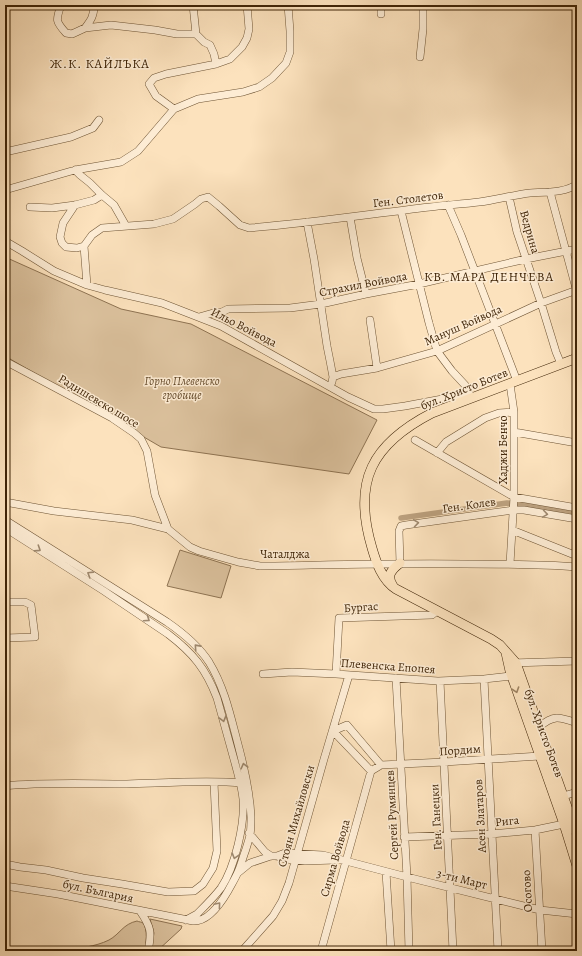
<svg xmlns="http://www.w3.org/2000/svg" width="582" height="956" viewBox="0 0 582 956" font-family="Alegreya,serif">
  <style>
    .green { fill: #dcc29e; stroke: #8e7352 }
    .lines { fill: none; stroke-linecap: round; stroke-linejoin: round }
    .canal { stroke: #bca17f; stroke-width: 5.5 }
    .minor-casing { stroke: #6e5434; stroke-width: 8 }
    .major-casing { stroke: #3f2407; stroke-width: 10 }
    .minor { stroke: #fdecd4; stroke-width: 7 }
    .major { stroke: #fce2bd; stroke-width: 9 }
    .oneway { stroke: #9e886e }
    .oneway2 { stroke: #9e8362 }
    .labels { text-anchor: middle; stroke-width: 3; stroke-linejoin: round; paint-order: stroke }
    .street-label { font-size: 12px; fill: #3f2407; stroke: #fdecd4 }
    .park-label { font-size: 12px; font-style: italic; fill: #664c2d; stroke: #fdecd4 }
    .neighbourhood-label { font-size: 13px; letter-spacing: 1px; fill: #3f2407; stroke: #fdecd4 }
  </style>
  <rect width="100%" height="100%" fill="#fce2bd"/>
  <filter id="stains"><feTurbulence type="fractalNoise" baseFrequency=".005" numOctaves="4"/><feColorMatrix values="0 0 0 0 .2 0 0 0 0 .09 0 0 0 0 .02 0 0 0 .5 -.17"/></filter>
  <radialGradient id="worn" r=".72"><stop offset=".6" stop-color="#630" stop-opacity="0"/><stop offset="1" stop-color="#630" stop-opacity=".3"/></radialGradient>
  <path class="green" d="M5 257 121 309 191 324 377 420 349 474 161 447 5 356Z
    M180 550 231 566 221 598 167 586Z
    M150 919 182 926 181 929 157 951H151L154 933Z
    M137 921C139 922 142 922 143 923 148 929 146 944 145 951H63C78 948 95 947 109 940 120 934 123 924 137 921Z"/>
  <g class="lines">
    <path class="canal" d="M401 518 507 503 577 512"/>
    <g class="minor-casing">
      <path id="minor" d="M61 5C56 20 55 21 66 33L72 34 85 28 111 25 155 30 177 34H196L204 42 210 45 214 54 216 64 166 74 154 78 149 84 156 96 174 109
        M193 5 196 34
        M381 14V5
        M85 28C91 20 94 16 94 5
        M420 57 423 29V5
        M216 64 230 59 242 47 247 38 249 29 247 5
        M5 152 71 137 93 128 99 120
        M75 170 80 175 90 183 102 195 114 205 126 226
        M5 190 75 170 121 162 138 151 174 109 198 99 243 92 259 87 272 78 286 63 290 52V31L288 5
        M550 192 577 292
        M509 197 517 232 541 303 556 352 561 364
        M75 205 63 223 60 237 62 243 66 247 77 248 84 246
        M448 205 461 235 517 381
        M30 207 52 208 75 205 94 200 102 195
        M401 211 429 323 437 351 452 371 465 385 469 394
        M350 217 357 258 366 294
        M307 222 314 259 327 346 330 361 333 377 332 382
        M5 241 22 251 54 271 87 285 105 290 162 303 221 326 348 397 374 409H383L405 406 469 394 473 397
        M87 285 84 246 92 235 102 228 154 224 173 219 195 204 201 199 208 197 219 206 240 225 249 228C310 223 370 214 430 207 447 205 463 204 479 202 496 200 513 195 530 193 544 192 566 193 577 184
        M199 317 213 313 222 312 228 309 290 308 321 304 366 294 419 284 526 259 577 249
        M370 320 377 368
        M5 361 112 418 134 433 141 439 147 451 155 495 168 529
        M333 377 341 374 377 368 437 351 541 303 577 290
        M514 432 577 443
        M415 440 514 497 577 508
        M437 453 446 442 485 418 499 413 514 412
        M5 502 54 511 132 520 168 529 190 547 199 551 238 562 260 566C328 565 396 563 464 564 502 564 539 564 577 567
        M5 520 167 622C183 633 198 645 209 662 225 688 231 718 239 748 245 771 250 792 251 817 251 822 251 829 250 835 249 840 247 845 246 849 243 857 241 865 238 872 235 879 231 885 228 891 221 903 208 922 193 921L58 894 5 886
        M5 528 104 591 168 634C193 653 206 669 217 698 223 720 229 742 235 763 238 775 242 787 243 799 245 824 235 867 221 888 215 896 207 904 200 911L197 914 186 920
        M512 530 577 556
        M400 563 399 531 401 526 406 525 513 510H524L577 519
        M510 564 514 497V412L510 384
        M5 602H25L31 605 35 637 5 638
        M511 663 577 661
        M263 674 292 672 336 674 438 681 484 679 511 676
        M336 674 339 618 432 615 437 611
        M396 678 407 877 409 951
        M484 679 498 951
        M440 681 453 951
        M539 727C554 714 560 717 577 723
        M381 765 347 725 333 731 371 771 381 765 444 762 540 756
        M5 786C45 782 86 784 127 784 165 783 204 780 243 783
        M563 796 577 792
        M535 830 542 951
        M249 833 265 852 271 856
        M404 837 491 834 535 830 564 824
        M277 856 285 853 323 855 407 877 540 910 577 914
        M5 864 20 867 46 870 83 878 122 884 168 892 194 891 203 884 213 868 217 851 214 782
        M239 872 250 863 271 856H277L285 859 305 861 335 860
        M386 872 391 951
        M140 911C151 927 152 932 148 951
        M242 951 273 916 282 901 289 883 324 759 349 675
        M321 951 371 771"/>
    </g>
    <g class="major-casing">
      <path id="major" d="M577 358 432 413C372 444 352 481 372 548 376 562 382 580 396 589L491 639 500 645 516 663 577 835
        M393 586C386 576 391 570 400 563
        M506 653 510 671 564 824 577 866"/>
    </g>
    <use href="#minor" class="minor"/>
    <use href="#major" class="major"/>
  </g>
  <defs><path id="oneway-chevron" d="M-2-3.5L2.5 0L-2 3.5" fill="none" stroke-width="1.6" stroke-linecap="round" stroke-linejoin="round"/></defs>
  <g class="oneway">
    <use href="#oneway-chevron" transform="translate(545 514) rotate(9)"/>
    <use href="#oneway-chevron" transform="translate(416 523) rotate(-8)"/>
    <use href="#oneway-chevron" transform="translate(38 549) rotate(33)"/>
    <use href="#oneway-chevron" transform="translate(90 574) rotate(-148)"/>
    <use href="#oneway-chevron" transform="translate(147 619) rotate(34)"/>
    <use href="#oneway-chevron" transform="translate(197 647) rotate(-132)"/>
    <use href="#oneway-chevron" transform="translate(223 719) rotate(75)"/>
    <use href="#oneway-chevron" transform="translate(244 766) rotate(-104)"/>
    <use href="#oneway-chevron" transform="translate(235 856) rotate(106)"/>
    <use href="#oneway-chevron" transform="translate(218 905) rotate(-50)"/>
  </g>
  <use class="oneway2" href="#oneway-chevron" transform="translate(516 690) rotate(71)"/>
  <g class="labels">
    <g class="street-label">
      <text transform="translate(408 199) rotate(-7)" y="4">Ген. Столетов</text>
      <text transform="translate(530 232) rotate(74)" y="4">Ведрина</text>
      <text transform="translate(363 284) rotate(-11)" y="4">Страхил Войвода</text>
      <text transform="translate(463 325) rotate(-24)" y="4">Мануш Войвода</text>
      <text transform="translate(244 327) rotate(27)" y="4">Ильо Войвода</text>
      <text transform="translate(464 389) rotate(-22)" y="4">бул. Христо Ботев</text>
      <text transform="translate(99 401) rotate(31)" y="4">Радишевско шосе</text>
      <text transform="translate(503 450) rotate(-90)" y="4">Хаджи Бенчо</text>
      <text transform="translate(469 505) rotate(-8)" y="4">Ген. Колев</text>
      <text x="285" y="558">Чаталджа</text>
      <text transform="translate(361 607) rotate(-4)" y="4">Бургас</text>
      <text transform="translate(388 666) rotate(4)" y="4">Плевенска Епопея</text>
      <text transform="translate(544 733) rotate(70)" y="4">бул. Христо Ботев</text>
      <text transform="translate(460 750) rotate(-4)" y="4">Пордим</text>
      <text transform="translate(392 815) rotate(-93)" y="4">Сергей Румянцев</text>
      <text transform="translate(296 816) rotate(-74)" y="4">Стоян Михайловски</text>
      <text transform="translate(480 816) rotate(-93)" y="4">Асен Златаров</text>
      <text transform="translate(436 817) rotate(-93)" y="4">Ген. Ганецки</text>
      <text transform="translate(507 821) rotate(-6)" y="4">Рига</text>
      <text transform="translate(335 858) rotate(-74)" y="4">Сирма Войвода</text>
      <text transform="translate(462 879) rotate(14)" y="4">3-ти Март</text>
      <text transform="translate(98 891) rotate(12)" y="4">бул. България</text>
      <text transform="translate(527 891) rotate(-93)" y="4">Осогово</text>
    </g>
    <g class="park-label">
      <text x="182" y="385">Горно Плевенско<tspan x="182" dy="14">гробище</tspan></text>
    </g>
    <g class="neighbourhood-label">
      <text x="100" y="68">Ж.К. КАЙЛЪКА</text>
      <text x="489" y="281">КВ. МАРА ДЕНЧЕВА</text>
    </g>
  </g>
  <rect width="582" height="956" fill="none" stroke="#fce2bd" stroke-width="20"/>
  <rect x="6" y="6" width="570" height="944" fill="none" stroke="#3f2407" stroke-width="2"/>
  <rect x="10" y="10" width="562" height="936" fill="none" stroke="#3f2407"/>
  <rect width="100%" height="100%" filter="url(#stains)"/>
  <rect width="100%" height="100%" fill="url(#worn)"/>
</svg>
